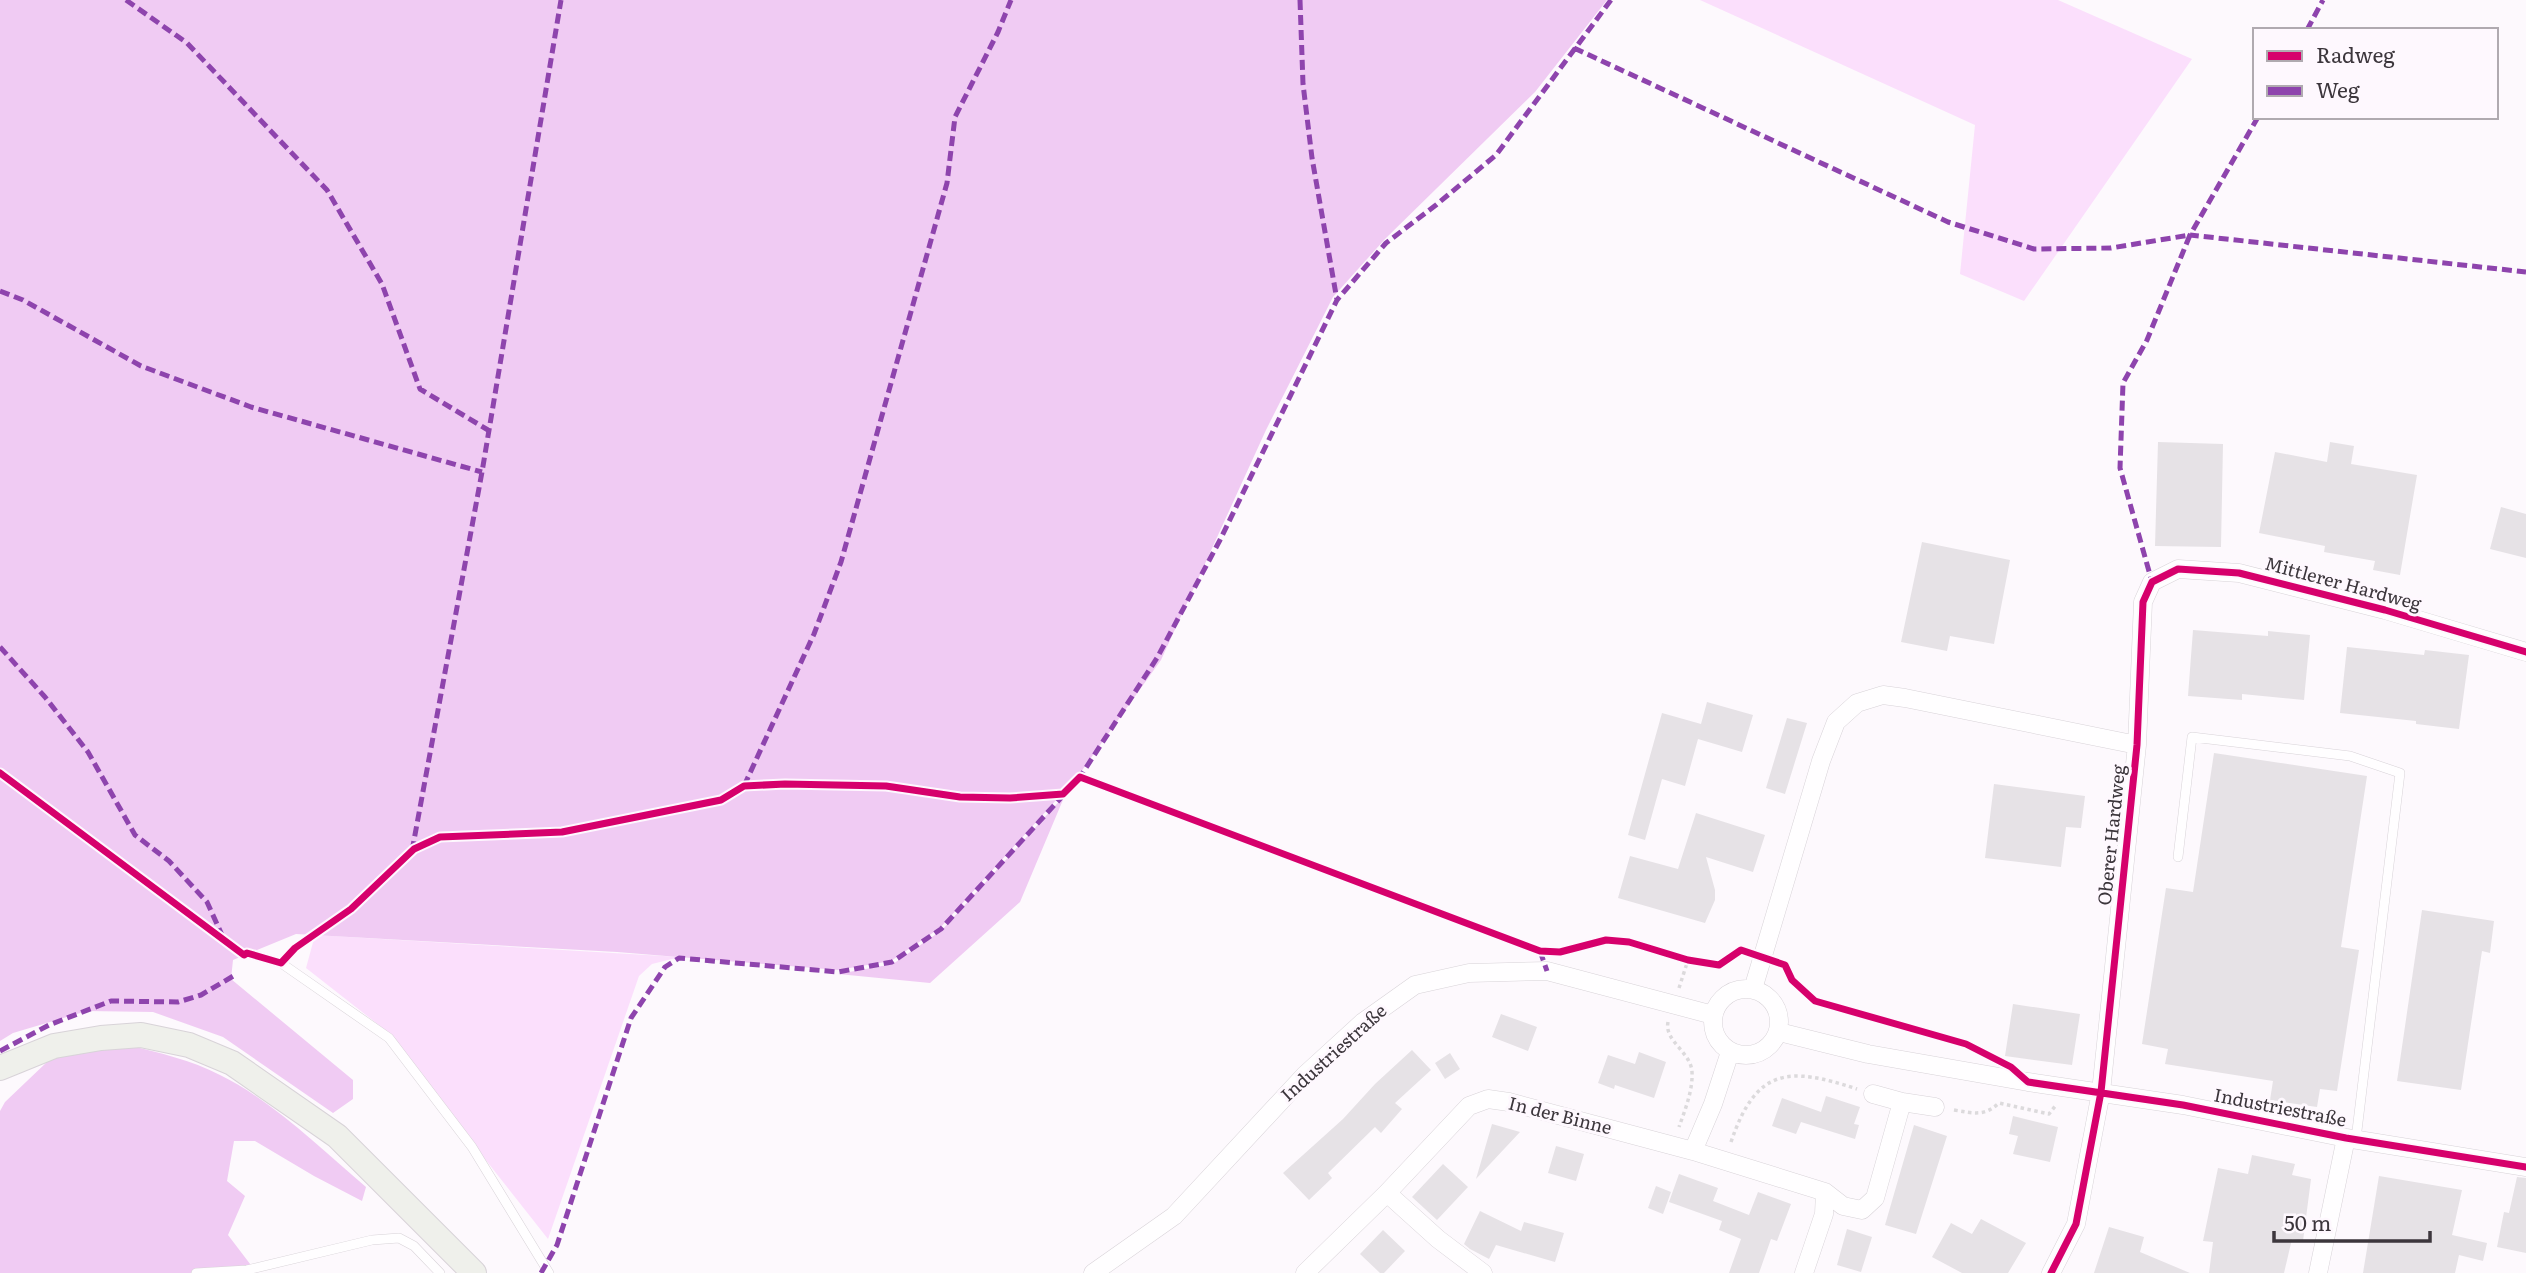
<svg xmlns="http://www.w3.org/2000/svg" width="2526" height="1273" viewBox="0 0 2526 1273" font-family="Literata,serif">
  <style>
    .green { fill: #fbdffc }
    .forest { fill: #f0cbf3 }
    .building { fill: #e6e2e6 }
    .lines { fill: none; stroke-linecap: round; stroke-linejoin: round }
    .service-casing { stroke: #d8d3d8; stroke-width: 10 }
    .minor-casing { stroke: #d8d3d8; stroke-width: 19 }
    .secondary-casing { stroke: #d8d3d8; stroke-width: 26 }
    .path { stroke: #dcdadc; stroke-width: 3.5; stroke-dasharray: 3.5 3.5; stroke-linecap: butt }
    .service { stroke: #fffeff; stroke-width: 9 }
    .minor { stroke: #fffeff; stroke-width: 18 }
    .secondary { stroke: #eff0eb; stroke-width: 24 }
    .quiet { stroke: #8e44ad; stroke-width: 5; stroke-dasharray: 10 5; stroke-linecap: butt }
    .cycleway-casing { stroke: #fef8fe; stroke-width: 11 }
    .cycleway { stroke: #d6006c; stroke-width: 7 }
    .labels { text-anchor: middle; stroke-width: 6; stroke-linejoin: round; paint-order: stroke }
    .street-label { font-size: 18px; fill: #3c363c; stroke: #fef8fe }
  </style>
  <rect width="100%" height="100%" fill="#fdf9fd"/>
  <path class="green" d="M1700 0H2058L2192 59 2024 301 1960 274 1975 125Z
    M315 935 680 957 652 964 639 976 548 1239 380 1026 306 968Z"/>
  <path class="forest" d="M0 0H1607L1535 92 1385 239 1333 297 1266 430 1161 660 1078 776 940 928 891 961 838 970 617 952 296 934 233 960 231 979 353 1080V1099L333 1113 223 1037 153 1012 87 1011 13 1033 0 1041Z
    M1065 795 1020 902 930 983 838 974 893 964 942 930Z
    M128 1045C160 1053 191 1060 220 1075 273 1101 321 1149 366 1187L362 1201 314 1176 255 1141H234L227 1181 245 1196 228 1235 257 1273H0V1111L5 1102 48 1061 81 1049Z"/>
  <path class="building" d="M2158 442 2223 444 2221 547 2155 546Z
    M2330 442 2354 446 2351 464 2417 475 2400 575 2373 570 2375 561 2324 552 2325 546 2259 533 2275 452 2327 462Z
    M2501 507 2526 514V558L2490 549Z
    M1922 542 2010 560 1994 644 1950 636 1947 651 1901 642Z
    M2193 630 2268 636V631L2310 635 2304 700 2242 694V700L2188 696Z
    M2347 647 2424 655 2425 650 2469 655 2459 729 2416 724V721L2340 713Z
    M1707 702 1753 715 1742 752 1698 739 1685 786 1662 779 1645 840 1628 835 1662 713 1701 724Z
    M1787 718 1807 723 1785 794 1766 788Z
    M2214 753 2367 776 2341 947 2359 950 2337 1091 2320 1089 2317 1107 2270 1100 2273 1081 2165 1064 2168 1049 2142 1044 2166 888 2193 892Z
    M1994 784 2085 796 2081 828 2066 827 2061 867 1985 858Z
    M1696 813 1765 835 1753 872 1706 857 1715 890V900L1705 923 1618 898 1630 856 1678 869Z
    M2422 910 2494 921 2490 953 2482 951 2461 1090 2397 1081Z
    M2013 1004 2080 1014 2072 1065 2005 1056Z
    M1501 1014 1537 1027 1528 1051 1492 1037Z
    M1412 1050 1431 1070 1395 1103 1402 1109 1381 1133 1375 1127 1328 1173 1332 1178 1309 1200 1283 1173 1343 1119 1375 1084Z
    M1639 1052 1666 1062 1654 1098 1615 1085 1614 1089 1598 1083 1608 1055 1635 1064Z
    M1450 1053 1460 1069 1445 1079 1435 1063Z
    M1826 1096 1860 1107 1854 1124 1859 1125 1855 1139 1801 1122 1796 1134 1772 1126 1782 1098 1821 1112Z
    M2013 1116 2058 1127 2050 1162 2013 1154 2018 1136 2009 1134Z
    M1492 1124 1520 1132 1476 1179Z
    M1914 1125 1947 1136 1916 1234 1885 1225Z
    M1556 1146 1584 1154 1576 1181 1548 1173Z
    M2252 1155 2295 1164 2292 1175 2311 1179 2303 1241 2292 1239 2284 1273H2209L2213 1242 2203 1241 2218 1168 2248 1174Z
    M1443 1164 1468 1187 1437 1220 1412 1197Z
    M1679 1174 1718 1188 1713 1201 1749 1215 1758 1192 1791 1204 1777 1241 1771 1239 1759 1273H1729L1741 1239 1719 1230 1722 1221 1669 1202Z
    M2379 1176 2462 1190 2452 1235 2487 1243 2483 1261 2459 1255 2455 1273H2363Z
    M2517 1177 2526 1178V1253L2497 1247 2504 1212 2509 1213Z
    M1656 1186 1671 1192 1663 1214 1648 1208Z
    M1480 1211 1521 1231 1524 1222 1564 1233 1555 1262 1496 1245 1489 1259 1470 1249 1464 1244Z
    M1981 1219 2026 1243 2008 1273H1962L1932 1257 1951 1223 1972 1234Z
    M2109 1227 2144 1237 2140 1252 2190 1273H2094Z
    M1847 1229 1872 1237 1861 1272 1837 1265Z
    M1383 1230 1405 1251 1384 1273H1380L1360 1254Z"/>
  <g class="lines">
    <g class="service-casing">
      <path id="service" d="M2178 857 2192 737 2350 756 2400 773 2356 1139
        M244 955 247 953 281 963 389 1038 472 1147 549 1273
        M196 1273 247 1270 372 1240 399 1238 414 1246 440 1273"/>
    </g>
    <g class="minor-casing">
      <path id="minor" d="M1713 1022a33 33 0 1 1 66 0a33 33 0 1 1-66 0Z
        M1753 989 1821 761 1836 722 1857 703 1883 695 1905 698 2137 745
        M1779 1032 1868 1054 2028 1082 2183 1105 2346 1138 2526 1167
        M1873 1094 1902 1102
        M1693 1151 1825 1192 1843 1206 1862 1210 1875 1198 1902 1102 1935 1107
        M1387 1193 1438 1239 1483 1273
        M1093 1273 1174 1216 1305 1075 1363 1022 1415 985 1469 973 1547 971 1713 1015
        M1305 1273 1387 1193 1469 1106 1488 1099 1509 1102 1693 1151 1713 1104 1730 1052
        M1804 1273 1824 1214 1825 1192
        M2051 1273 2076 1224 2101 1092 2137 745 2143 602 2152 582 2178 569 2239 573 2385 610 2526 652
        M2318 1273 2346 1138"/>
    </g>
    <g class="secondary-casing">
      <path id="secondary" d="M0 1068 54 1046 101 1038 141 1035 189 1045 232 1063 337 1136 474 1273"/>
    </g>
    <path class="path" d="M1679 988 1688 960
      M1668 1022C1664 1041 1691 1052 1692 1072 1693 1090 1685 1110 1679 1127
      M1954 1110C1973 1113 1984 1117 1999 1103L2049 1114 2056 1105
      M1731 1142C1756 1068 1788 1066 1857 1089"/>
    <use href="#service" class="service"/>
    <use href="#minor" class="minor"/>
    <use href="#secondary" class="secondary"/>
    <path class="quiet" d="M126 0 187 43 327 190 382 284 420 389 488 430
      M1300 0 1303 84 1312 158 1337 300
      M2307 30 2323 0
      M1574 48 1948 222 2034 249 2111 248 2190 235 2147 340 2123 383 2120 468 2152 582
      M2258 117 2190 235 2526 272
      M0 291 23 300 141 366 251 407 482 472
      M0 647 45 697 88 752 135 835 169 861 207 902 222 935
      M744 786 814 634 841 562 947 183 955 117 998 32 1011 0
      M412 851 482 472 561 0
      M1540 951 1547 971
      M0 1051 49 1025 111 1001 178 1002 201 995 235 975
      M541 1273 557 1245 631 1018 665 967 679 958 838 972 892 962 941 929 1080 777 1157 658 1220 540 1337 300 1386 243 1436 205 1496 155 1611 0"/>
    <g class="cycleway-casing">
      <path id="cycleway" d="M0 773 244 955 247 953 281 963 295 948 351 909 414 849 440 837 562 832 721 800 744 786 785 784 886 786 960 797 1010 798 1063 794 1080 777 1540 951 1560 952 1606 940 1629 942 1688 960 1719 965 1741 950 1785 965 1792 980 1815 1001 1966 1044 2011 1067 2028 1082 2183 1105 2346 1138 2526 1167
        M2051 1273 2076 1224 2101 1092 2137 745 2143 602 2152 582 2178 569 2239 573 2385 610 2526 652"/>
    </g>
    <use href="#cycleway" class="cycleway"/>
  </g>
  <g class="labels">
    <g class="street-label">
      <text transform="translate(2343 584) rotate(15)" y="6">Mittlerer Hardweg</text>
      <text transform="translate(2112 835) rotate(-84)" y="6">Oberer Hardweg</text>
      <text transform="translate(1334 1053) rotate(-42)" y="6">Industriestraße</text>
      <text transform="translate(2280 1108) rotate(11)" y="6">Industriestraße</text>
      <text transform="translate(1560 1116) rotate(14)" y="6">In der Binne</text>
    </g>
  </g>
  <rect x="2253" y="28" width="245" height="91" fill="#fef8fe" stroke="#b0aab0" stroke-width="2"/>
  <rect x="2267" y="51" width="35" height="10" fill="#d6006c" stroke="#b0aab0" stroke-width="2"/>
  <text x="2316" y="63" font-size="21" fill="#3c363c">Radweg</text>
  <rect x="2267" y="86" width="35" height="10" fill="#8e44ad" stroke="#b0aab0" stroke-width="2"/>
  <text x="2316" y="98" font-size="21" fill="#3c363c">Weg</text>
  <path d="M2274 1231v10h156v-10" fill="none" stroke="#3c363c" stroke-width="3.5"/>
  <text x="2284" y="1231" font-size="21" fill="#3c363c" stroke="#fef8fe" stroke-width="5" paint-order="stroke">50 m</text>
</svg>
